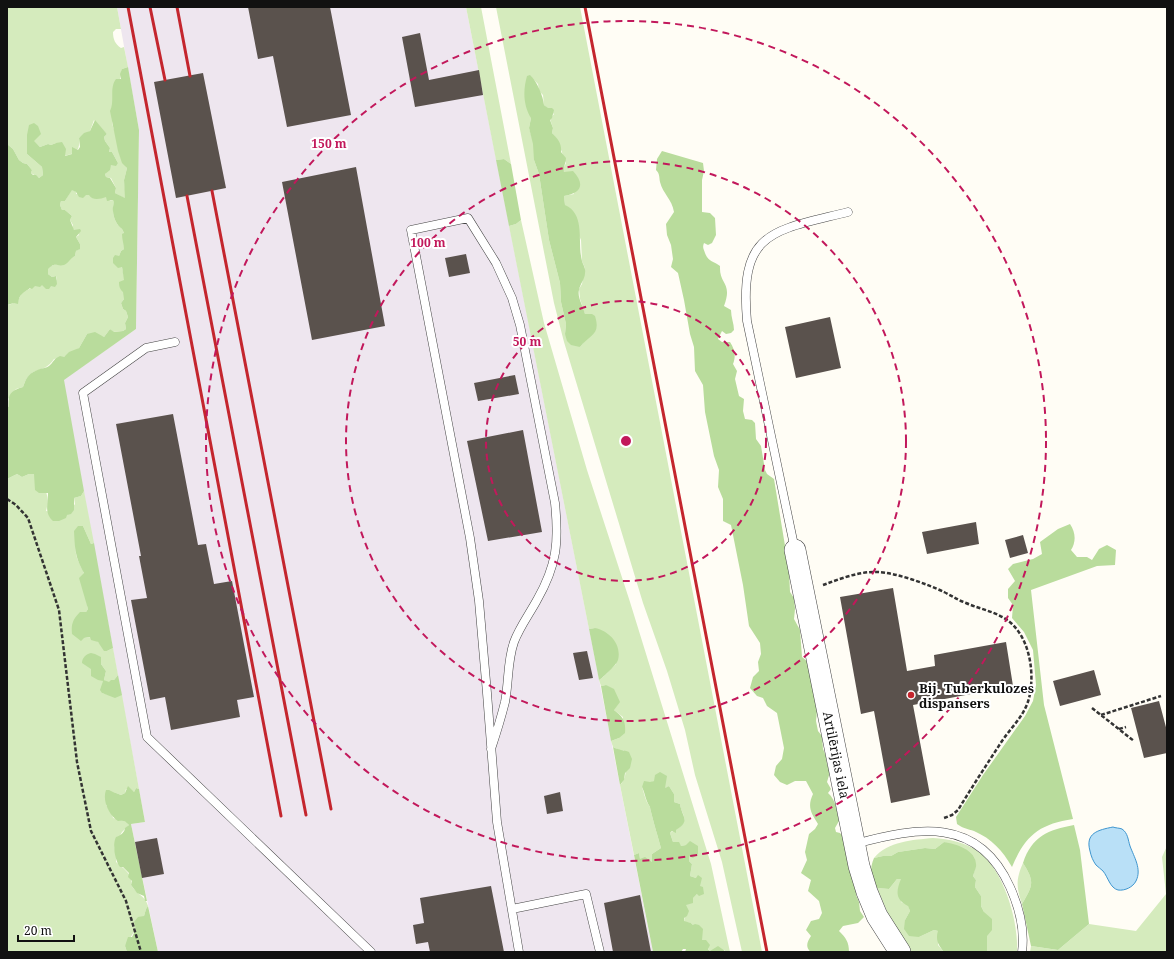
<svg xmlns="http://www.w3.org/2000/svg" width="1174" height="959" viewBox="0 0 1174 959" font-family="'Noto Serif',serif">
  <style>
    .industrial { fill: #eee6ef }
    .green { fill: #d5ebbd; fill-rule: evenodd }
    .forest { fill: #b9dc9c }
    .water { fill: #b9e0f7; stroke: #3f96cf }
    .building { fill: #5a524d }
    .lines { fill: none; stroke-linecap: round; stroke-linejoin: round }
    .service-casing { stroke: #444; stroke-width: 9 }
    .tertiary-casing { stroke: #444; stroke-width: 22 }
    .path { stroke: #333; stroke-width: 2.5; stroke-dasharray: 4 2; stroke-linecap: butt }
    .service { stroke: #fff; stroke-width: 8 }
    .tertiary { stroke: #fff; stroke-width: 21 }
    .rail { stroke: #c4262e; stroke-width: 3 }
    .ring { fill: none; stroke: #c2185b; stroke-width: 2; stroke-dasharray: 7 5 }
    .poi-dot { fill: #c4262e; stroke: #fff; stroke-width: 1.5 }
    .labels { text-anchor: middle; stroke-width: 4; stroke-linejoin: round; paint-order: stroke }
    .poi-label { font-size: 13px; font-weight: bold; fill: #111; stroke: #fff; text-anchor: start }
    .street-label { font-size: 13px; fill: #111; stroke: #fff }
    .centre { fill: #c2185b; stroke: #fff; stroke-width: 2 }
    .ring-label { font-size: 12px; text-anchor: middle; font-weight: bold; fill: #c2185b; stroke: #fff; stroke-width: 4; stroke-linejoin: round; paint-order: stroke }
  </style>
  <rect width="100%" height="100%" fill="#fffdf5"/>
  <path class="industrial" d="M117 7H466L653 952H158L131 824 145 822 63 380 136 329 139 130Z"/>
  <path class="green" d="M7 7H117L121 29H116L113 32C113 39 115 44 121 48L124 47 128 67 122 69C120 86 111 103 112 121 112 126 115 131 116 136 118 148 119 159 127 168L124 180 126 199 115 193 116 188 111 178 106 177 105 174 111 165 118 163 112 152H109L110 148 105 141 104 137 107 134 94 120 90 131 79 138C80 151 77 153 64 156L56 143 51 145 48 144 40 147 33 141 38 126 28 146 27 154 42 167 43 175 39 178 31 173 32 170 27 164 23 163 19 160 13 149 7 144Z
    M466 7H481L511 164 504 159 496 160Z
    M496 7H580L762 952H742L722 862 695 775 685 730 667 671 643 603 564 342 554 303ZM534 80 538 84 539 91 543 95 544 105 554 114 550 119 553 128 552 133C560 141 561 152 566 163L563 169 564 172 574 194 564 196 565 205 581 240 582 261 585 268 582 284 579 289 580 299 585 314H592L584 342 580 347 565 334 566 324 561 302 560 283 549 240 539 174 534 160V144L529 128 531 118Z
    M72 189 76 192V194L106 196 110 201 113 200C115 205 113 206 113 211 113 217 117 226 122 229L124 233V249L121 251 119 256 124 276V299L121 303 123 309 126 311 128 317 125 323 126 329 123 331 113 332 110 329 104 337 87 334 79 348 64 357 54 359C43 376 31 363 23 387L16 389 8 399 9 406 7 408V305C15 304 20 299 22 292 27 291 30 288 34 286 40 284 45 285 51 286 54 283 58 281 56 276L52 277 48 274 47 269C53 264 56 264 63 265L70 258 75 256 76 251 79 249 80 244 76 237 79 235 77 230H74L72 228 73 225 70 220 72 216 65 210H62L60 205 61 201H65Z
    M521 220 544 323 587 470 630 602 711 864 730 952H725V950L710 951 702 940V934L691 923 684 922 686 904 697 894 700 886 696 878 690 876 692 864 689 861 687 845 681 846 673 842 670 833C676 829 686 826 684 817 683 812 681 811 680 804L674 802V794L669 786 664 789 654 781 642 787C645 796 645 800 650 807 650 810 660 844 661 848L652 854V862L640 860 639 853 634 855 620 785C629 776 625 762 624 750H619L613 747 611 741 619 738 623 717 614 710 606 685 601 686 599 680C606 676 610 669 616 664L595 628 589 629 509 226 516 224Z
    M17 474 22 477 29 474H34C44 488 51 493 46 511L67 515 75 504 74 498 81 496 84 491 94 543 91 544 83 526C76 542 72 549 80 565 81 568 84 571 84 574 87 585 85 597 88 609L86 612 84 638 91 637 98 642 107 651 113 648 118 675 114 680 109 683 104 680 106 671 101 664 91 669 103 681 102 693 109 695H122L139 789 136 788 134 792 126 789 125 793 121 795 116 793 106 805 112 814 113 818 127 822 129 825 122 832 114 847 116 855V862C123 868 134 875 131 885 137 895 145 895 148 906L146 909 144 916 125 946 127 952H7V479Z
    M933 838C949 839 965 842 979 852 1004 870 1019 923 1017 952H987V936L984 912 981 906V896L975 887 976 880 973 876 976 865 974 857 944 842 935 849 925 848 898 852 891 856H883L874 858C888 841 913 840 933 838Z
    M1167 846V952H1030L1031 946 1058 950 1089 924 1136 931 1166 894 1162 857Z
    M1023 863C1035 882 1033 885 1022 904 1016 887 1016 879 1023 863Z
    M897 879H901V902L908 905 910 911 905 920 919 937 934 930 938 931V945L944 952H911L889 916 877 888 889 889Z"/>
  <path class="forest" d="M128 67 139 130 136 329 64 380 84 491 81 496 74 498V510L71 514 67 515 66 518 59 521H53C44 513 48 504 48 493H39L35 490 34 474H29L22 477 17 474 7 479V408L9 406C7 394 12 390 23 387 27 376 29 373 40 369 43 368 46 368 49 366 54 362 53 359 60 356L64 357 69 352 79 348 87 334 95 332 104 337 110 329 114 332 123 331 126 329 125 323 128 317 126 311 123 309 121 303 124 299 123 292C120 289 119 287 119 282L124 280 122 267 118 268 113 263V258L115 255 119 256 121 251 124 249C124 244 122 240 122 234L124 233 122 229C117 226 113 217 113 211 112 206 115 205 113 200L107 201 106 197C100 199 93 201 89 195H86L83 198 79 197 76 192 72 190 65 201H61L60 205 62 210H65L72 216 70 220 74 230 80 229 81 231 76 237 80 244V249L76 251 75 256C70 258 69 263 64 265 56 267 56 261 48 269V274L52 277 56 276 57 284 55 287 51 286 49 289H46L42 285 40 287 35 286 32 289 30 288C24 293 19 293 18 304L14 303 7 305V144L13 149 19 160 23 163 27 164 32 170 31 173 33 175H36L39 178 43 175 42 167 27 154V135L29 125 34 123 38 126 41 134 34 141 40 147 48 144 51 145 56 143 62 142 66 149 65 156 72 154V147L78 150 80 147 79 138 84 133 90 131 95 120 107 134 104 137 105 141 110 148 109 152H112L118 163 116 166 111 165 110 170 105 174 106 177 110 178 116 188 115 193 125 198 124 180 127 168 122 163 118 151 110 111C115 101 109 88 116 79H121L120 74 122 69Z
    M530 75C537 81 543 96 544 105L548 108H552L554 110 552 118 550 120 553 128 552 133C558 139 562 144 561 152L566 158C566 163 563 167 564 172L573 171C585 184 582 193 564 196L565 205C586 214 577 243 582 261 583 265 586 268 585 273 585 279 580 284 579 290 577 297 583 306 585 314H592L595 316C601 335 590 334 580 347L571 345 567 341 565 334 566 324 561 302 560 283 549 240 539 174 534 160 533 144 529 128 531 118C523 105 523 90 527 76Z
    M662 151 703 163 704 171 702 180V212L710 213 715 218 716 235 712 243 708 245 704 243C702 248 704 249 705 253 708 262 714 261 720 266 719 285 733 282 724 306L731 310C731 317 734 324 734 330L731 333 726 334 722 331 718 339 722 342H730C735 350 736 356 733 364L737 371 735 379 739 396 744 399 743 411 745 419 752 420 755 423 756 439 761 446 765 470 767 474 774 479 789 570 790 592 794 598 795 609 794 619 800 630 802 657 808 662 817 711 816 721 818 731 822 736 823 749 826 756 827 764 830 772 827 782 831 789 828 793C836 800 837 811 839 821L835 828 836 832 840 833 845 839 857 884 856 895 859 902 860 911 864 917 858 923 843 926 839 931C846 938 849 942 849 952H811C805 947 807 942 811 936L806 930 811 921 819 919 822 913 819 901 808 891 811 880 801 873 807 860 805 852 809 834 815 829 818 824C811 813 807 807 813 794L806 781H795L787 785 780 782 774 775 776 766 782 759 784 748 777 713 767 706 763 698 757 696 750 688 753 677 759 671 758 662 761 654 760 643 749 626 743 585 731 525 723 521V499L718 487 719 470 714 456 705 412 703 385 695 371 694 347 690 334 684 300 678 273 671 267 673 259 671 245 667 235 666 224 674 212C672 199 663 194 660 182 659 177 660 174 656 170L657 159Z
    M504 159 511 164 521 220 516 224 509 226 496 160Z
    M1070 524C1076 533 1076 542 1071 550L1077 557H1087L1092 560 1099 549 1107 545 1116 550 1115 565 1097 566 1031 590 1044 705 1073 819C1039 824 1025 836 1012 867 1002 850 992 839 974 831 968 829 962 828 957 824L956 817 983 775 1025 716 1033 701 1036 685 1033 650 1024 632 1012 618 1013 605 1008 598V589L1015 581 1008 569 1013 564 1033 559 1042 554 1040 542 1058 529Z
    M78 526H83L91 544 94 543 113 648 107 651H104L98 642 91 640 90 637 84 638 81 641 72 634C71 624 73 619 80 612H86L88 609 79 578 84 573C75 557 75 549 74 531Z
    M595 628C609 631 622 644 618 660 617 664 603 678 599 680L589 629Z
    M91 653 95 654 101 657V664L106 671 104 680 109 682 111 680H114L118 675 122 695 115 698 102 693 100 690 103 681 98 680 91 676V669L82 663C82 658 86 654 91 653Z
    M606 685 614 689 620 702 614 710C623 717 626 721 625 733L619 738 611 741 601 686Z
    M613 747C618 750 624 750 629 752L632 759 630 768 625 773 624 780 620 785Z
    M660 772 667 776 665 788 669 786 674 794V802L680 804C682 817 691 821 676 830V833L672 831 670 833 673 842H679L681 846 686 845 690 841 698 846V854L693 858 689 856V861L692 864 690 876 696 878 698 875 702 878 700 886 703 887 704 894 699 896 697 894 693 898V903L686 905 689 911 687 916 684 918V921L691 923 693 925 695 924 699 925 703 929 702 940H706L710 945 708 949 710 951 718 946 725 951V952H685L686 949H683L681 952H653L634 855 639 853 640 859 645 857 652 862V854L661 848C660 844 650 810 650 807 645 799 646 796 642 787L644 781 650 782 654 781 655 775Z
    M128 786 134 792 136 788 139 789 145 822 131 824 147 901H145L144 896 137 893 131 885 132 881 128 877 129 873 123 867H120C115 860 112 845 116 837 120 836 125 832 125 828L129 825C126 821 123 820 118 821 109 815 102 801 106 790H109L115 793H116L121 795 125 793Z
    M1074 825 1080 850 1089 924 1058 950 1031 946 1022 904C1033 885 1035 882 1023 863 1032 836 1048 830 1074 825Z
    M944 842C956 844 978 850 976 867 975 870 974 873 973 876L976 880 975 887 981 896V906L984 912 992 919V930L987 936V952H944C939 946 935 940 938 931L934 930 919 937 909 936 904 929 905 920 910 911 908 906C895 900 896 891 901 879H897L889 889 877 888C871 876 869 870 874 858L883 856H891L898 852 925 848 935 849Z
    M148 906 158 952H127L125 946 128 937H132L136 929 134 922 138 917 144 916 146 909Z"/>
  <path class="water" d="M1113 827C1115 828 1120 828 1122 829 1128 833 1128 840 1130 846 1134 857 1142 869 1136 881 1133 887 1125 891 1118 890 1110 888 1108 877 1103 871 1101 869 1098 867 1096 865 1093 861 1091 856 1090 851 1085 833 1098 830 1113 827Z"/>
  <path class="building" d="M248 7H330L351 115 287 127 273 56 258 59Z
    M420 33 429 80 479 70 483 95 415 107 402 37Z
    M203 73 226 188 176 198 154 82Z
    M356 167 385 326 312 340 282 182Z
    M466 254 470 273 449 277 445 258Z
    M830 317 841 368 796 378 785 327Z
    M515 375 519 394 478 401 474 383Z
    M173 414 198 545 206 544 214 584 232 581 254 697 237 700 240 717 171 730 165 697 150 700 131 600 147 598 139 556H141L116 424Z
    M523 430 542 532 488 541 467 441Z
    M976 522 979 544 927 554 922 532Z
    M1023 535 1028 553 1010 558 1005 540Z
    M893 588 907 671 935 666 934 655 1006 642 1013 686 913 705 930 795 891 803 874 711 861 714 840 597Z
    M587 651 593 678 579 680 573 653Z
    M1094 670 1101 695 1060 706 1053 681Z
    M1159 701 1167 731V753L1144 758 1131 708Z
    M560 792 563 811 547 814 544 796Z
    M157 838 164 874 142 878 135 842Z
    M491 886 504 952H430L428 942 416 944 413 925 424 923 420 898Z
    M640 895 651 952H613L604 903Z"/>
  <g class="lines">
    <g class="service-casing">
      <path id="service" d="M175 342 146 348 83 393 147 737 371 952
        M795 550 747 321C739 230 773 231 848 212
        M491 749C496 734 501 718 505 702 509 682 507 662 514 642 519 628 530 613 537 600 557 565 559 542 555 503L520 325 512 298 496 263 468 218 411 230 470 538 479 601 487 693 497 822 519 952
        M855 844C918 827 978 816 1010 887 1019 907 1025 930 1022 952
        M512 909 586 894 600 952"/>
    </g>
    <g class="tertiary-casing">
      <g id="tertiary">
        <path id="s1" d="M795 550 859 866 867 892 877 916 900 952"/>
      </g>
    </g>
    <path class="path" d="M7 499 16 505 28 518 59 610 77 762 91 831 126 901 141 952
      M823 585C840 579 859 571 878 572 897 573 927 584 944 592 952 596 958 600 966 603 982 610 999 612 1012 624 1028 639 1033 666 1031 686 1029 712 1016 721 1002 741 987 764 972 787 958 810L952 815 944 818
      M1092 708 1134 741
      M1101 715 1161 696
      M1119 729 1126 727"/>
    <use href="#service" class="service"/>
    <use href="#tertiary" class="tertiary"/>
    <path class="rail" d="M128 7 281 816
      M150 7 165 80
      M177 7 190 76
      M585 7 767 952
      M212 191 331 809
      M187 196 306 815"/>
  </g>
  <g class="ring">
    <circle cx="626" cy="441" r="140"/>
    <circle cx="626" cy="441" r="280"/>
    <circle cx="626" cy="441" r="420"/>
  </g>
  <circle class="poi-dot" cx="911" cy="695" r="4"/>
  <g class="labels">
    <g class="poi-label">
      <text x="919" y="693">Bij. Tuberkulozes<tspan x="919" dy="15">dispansers</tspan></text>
    </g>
    <g class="street-label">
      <text dy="5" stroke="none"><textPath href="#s1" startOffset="209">Artilērijas iela</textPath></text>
    </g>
  </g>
  <circle cx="626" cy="441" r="6" class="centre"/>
  <g class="ring-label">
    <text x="329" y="148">150 m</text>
    <text x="428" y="247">100 m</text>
    <text x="527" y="346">50 m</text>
  </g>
  <rect width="1174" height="959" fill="none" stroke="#111111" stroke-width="16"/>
  <path d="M18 935v6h56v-6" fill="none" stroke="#111111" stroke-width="2"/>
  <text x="24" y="935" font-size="12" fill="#111111" stroke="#ffffff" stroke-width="3" paint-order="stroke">20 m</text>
</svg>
